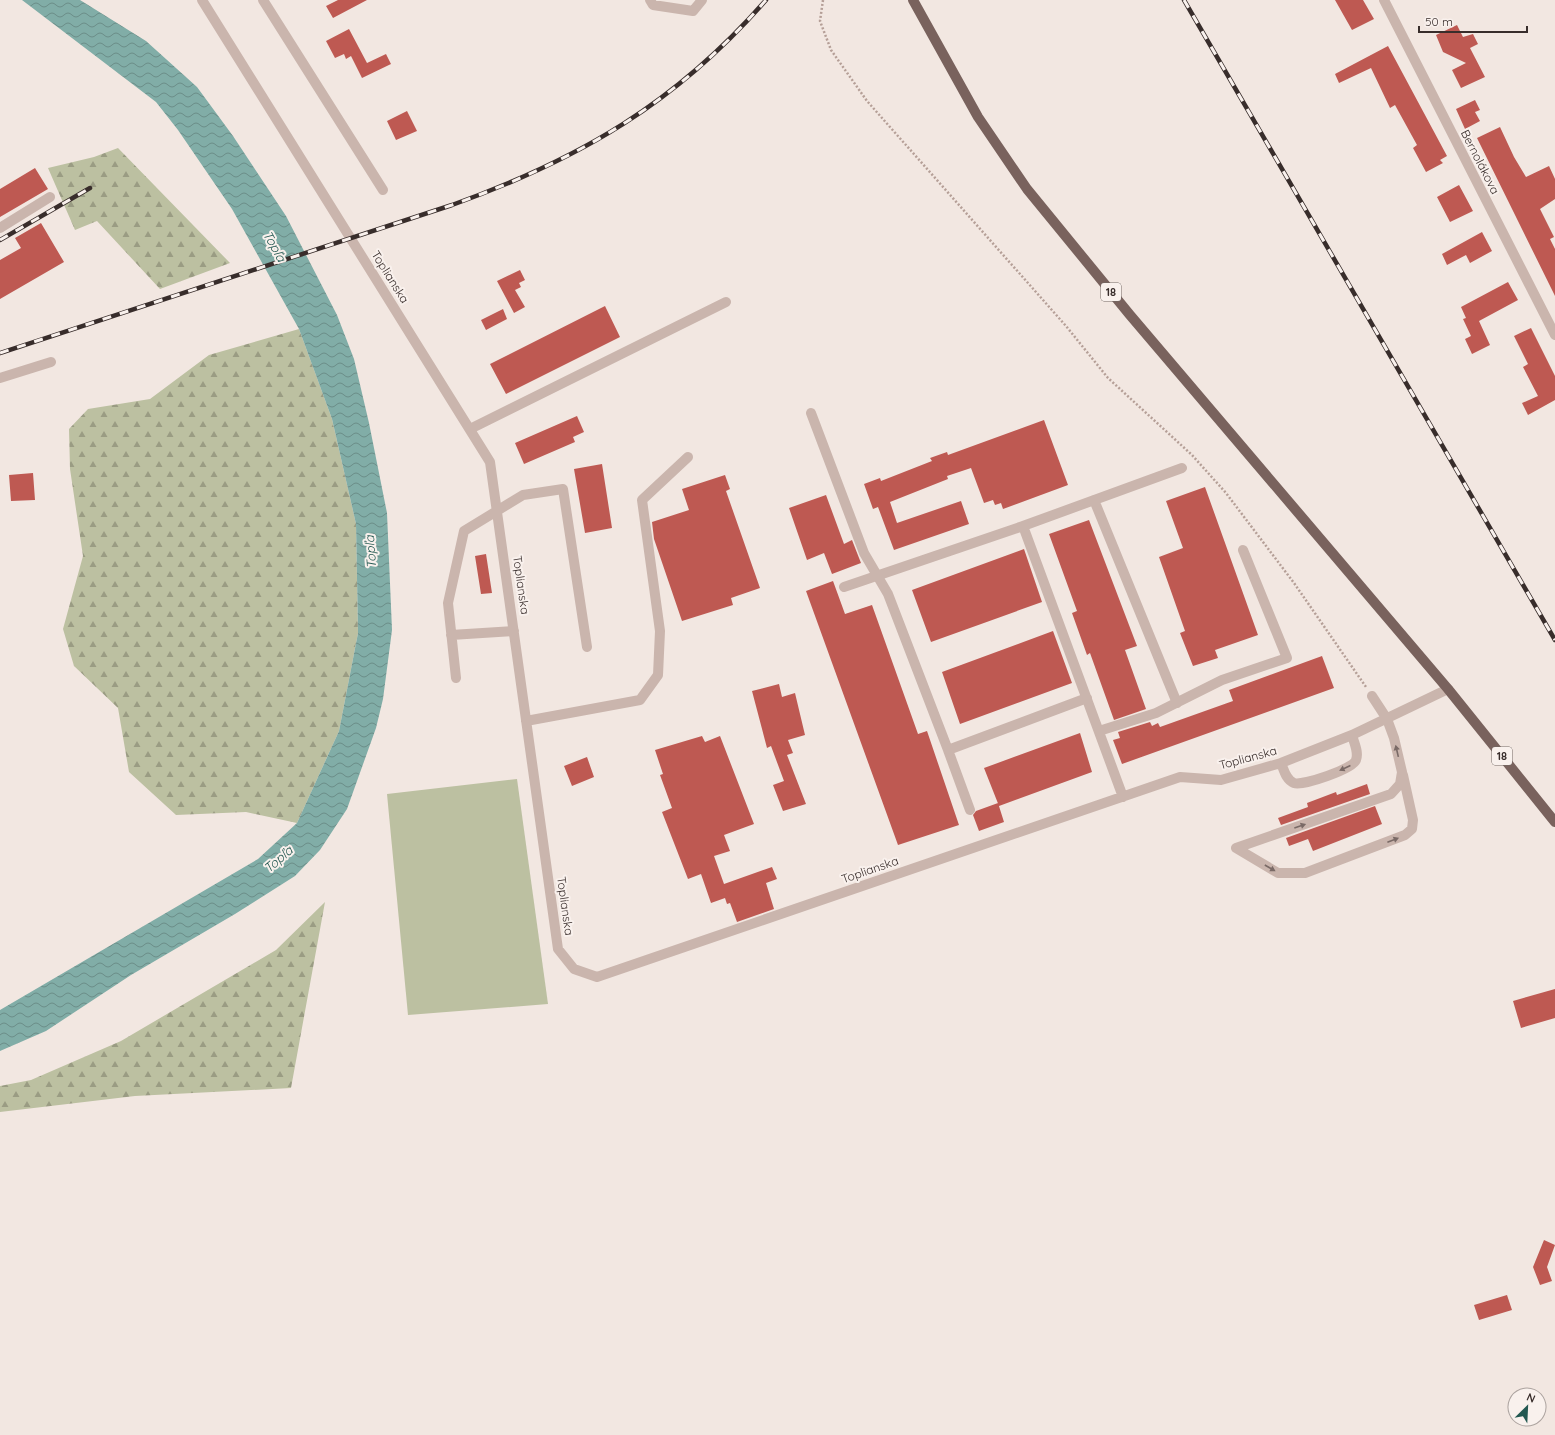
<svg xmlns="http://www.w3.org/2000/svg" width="1555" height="1435" viewBox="0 0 1555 1435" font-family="Quicksand,sans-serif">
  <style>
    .forest { fill: url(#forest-firs) }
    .park { fill: #bcc0a1 }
    .water { fill: url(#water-waves) }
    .building { fill: #be5952 }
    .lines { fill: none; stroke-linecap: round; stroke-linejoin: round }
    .path { stroke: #b59f97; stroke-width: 2.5; stroke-dasharray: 2 2; stroke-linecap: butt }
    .minor { stroke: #cab5ad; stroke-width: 10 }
    .major { stroke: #79625d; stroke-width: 10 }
    .rail-casing { stroke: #382d2b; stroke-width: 4.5 }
    .rail { stroke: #f9f1ed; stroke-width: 3; stroke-dasharray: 9; stroke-linecap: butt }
    .oneway { fill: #7a6a66 }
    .labels { text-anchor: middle; stroke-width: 4; stroke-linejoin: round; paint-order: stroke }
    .shield { fill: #f9f1ed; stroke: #726865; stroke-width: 1 }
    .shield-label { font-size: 11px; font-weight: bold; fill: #382d2b }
    .street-label { font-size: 12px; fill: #382d2b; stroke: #f9f1ed }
    .water-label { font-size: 13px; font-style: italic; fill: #235851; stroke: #f9f1ed }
  </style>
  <defs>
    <pattern id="forest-firs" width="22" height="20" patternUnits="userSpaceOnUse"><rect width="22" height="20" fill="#bcc0a1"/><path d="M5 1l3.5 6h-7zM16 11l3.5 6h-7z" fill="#9a9c83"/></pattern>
    <pattern id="water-waves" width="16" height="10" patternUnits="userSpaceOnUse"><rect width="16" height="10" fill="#81ada7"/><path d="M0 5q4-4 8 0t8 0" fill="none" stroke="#6b8d88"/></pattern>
  </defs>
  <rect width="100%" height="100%" fill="#f2e7e1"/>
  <path class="forest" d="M118 148 230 263 160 289 97 221 75 230 48 168 94 157Z
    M299 329 332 419 356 524 358 633 339 731 297 823 246 812 176 815 129 772 118 708 74 666 63 629 83 556 70 469 69 429 88 409 150 399 209 355Z
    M325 902 291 1088 135 1096 0 1112V1086L31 1080 121 1041 276 950Z"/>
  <path class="park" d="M517 779 548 1004 408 1015 387 794Z"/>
  <path class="water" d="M22 0H80L146 41 197 87 233 136 286 216 337 315 354 359 369 423 387 513 392 630 383 699 376 728 347 809 320 850 295 876 235 914 131 975 46 1031 0 1051V1010L258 859 297 823 339 731 358 633 356 524 332 419 299 329 232 209 178 130 156 102Z"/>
  <path class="building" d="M338 0H367L333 18 326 6Z
    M1335 0H1363L1374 19 1352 30Z
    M1457 25 1463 37 1473 34 1478 44 1470 48 1485 77 1461 88 1452 70 1466 63 1443 52 1436 35Z
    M349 29 367 63 386 54 391 64 362 78 351 56 346 59 344 54 335 58 326 41Z
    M1388 46 1447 156 1440 160 1443 163 1426 172 1413 148 1417 145 1395 105 1390 108 1371 68 1339 83 1335 74Z
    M1475 100 1480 110 1475 112 1480 121 1465 129 1456 109Z
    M407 111 417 131 396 140 387 121Z
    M1500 127 1514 157 1526 177 1549 166 1555 179V199L1540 209 1554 237 1550 239 1555 249V296L1477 138Z
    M35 168 48 189 0 217V189Z
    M1459 185 1473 211 1450 222 1437 197Z
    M41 223 64 262 0 299V260L21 248 15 238Z
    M1482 232 1492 251 1470 263 1466 255 1447 265 1442 254Z
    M520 270 525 280 519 283 521 287 515 290 525 307 514 313 497 281Z
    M1508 282 1518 300 1479 321 1490 345 1472 354 1465 339 1471 336 1463 319 1466 318 1461 307Z
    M605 306 620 337 506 394 490 364Z
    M503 309 507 319 486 330 481 320Z
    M1531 328 1555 376V400L1528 415 1522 403 1538 396 1523 367 1528 364 1514 336Z
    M577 416 584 432 573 437 575 442 524 464 515 443Z
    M1044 420 1068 485 1003 509 1001 503 995 505 993 500 984 503 971 468 947 476 948 479 890 502 897 523 961 501 969 524 894 550 878 507 873 509 864 484 880 478 881 481 932 461 930 458 947 452 948 455Z
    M602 464 612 528 585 533 574 469Z
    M33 473 35 500 11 501 9 475Z
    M725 475 730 489 726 491 760 588 731 598 733 605 682 621 654 539 652 522 689 510 682 489Z
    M1205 487 1258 635 1215 650 1218 658 1193 666 1180 633 1185 631 1159 557 1183 548 1166 501Z
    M826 495 844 544 852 540 861 563 832 574 824 553 807 560 789 508Z
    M1089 520 1137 646 1125 650 1146 709 1114 720 1090 653 1087 655 1072 613 1077 611 1049 534Z
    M1024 549 1042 602 931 642 912 590Z
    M486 554 492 593 481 594 475 556Z
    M833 581 845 614 872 605 918 734 927 731 959 825 898 845 806 591Z
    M1053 631 1072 683 960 724 942 672Z
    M1322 656 1334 688 1122 764 1113 740 1120 738 1118 732 1150 722 1152 726 1158 723 1160 727 1233 701 1229 690Z
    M779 684 782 697 795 693 805 735 788 740 793 753 787 755 806 804 783 811 773 785 784 781 771 746 767 748 752 691Z
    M1080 733 1092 772 999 806 984 768Z
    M702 736 705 742 720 736 754 824 724 835 730 851 714 856 724 884 772 867 777 879 766 883 774 909 737 922 730 903 727 904 725 898 711 903 701 874 688 879 662 812 672 808 660 775 663 774 655 750Z
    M587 757 594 777 572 786 564 766Z
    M1367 784 1370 794 1281 825 1278 818 1308 807 1307 803 1336 792 1337 795Z
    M998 803 1004 822 979 831 973 815 976 811Z
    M1375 806 1382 824 1313 851 1308 839 1289 846 1286 838Z
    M1555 989V1018L1521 1028 1513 1001Z
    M1544 1240 1555 1245 1547 1267 1552 1281 1540 1285 1533 1267Z
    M1507 1295 1512 1310 1479 1320 1474 1305Z"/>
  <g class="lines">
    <path class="path" d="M823 0 820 21 831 50 867 101 1066 326 1108 378 1192 455 1226 493 1294 583 1366 687"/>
    <path class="minor" d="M202 0 490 462 558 949 574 969 597 977 1180 777 1221 780 1281 763 1352 735 1448 689
      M263 0 383 190
      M650 0 653 5 693 11 702 0
      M1384 0 1555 335
      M0 228 50 197
      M0 378 51 362
      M811 413 864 553 888 594 948 750 1087 698
      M470 429 726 302
      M1094 500 1177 703
      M844 587 1023 526
      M451 635 514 631
      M456 678 448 603 464 531 523 495 563 489 587 647
      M526 721 640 700 658 675 660 631 642 500 688 457
      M1099 731 1156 713 1222 680 1287 658 1243 550
      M948 750 970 810
      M1281 763C1284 770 1286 780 1294 783 1303 786 1353 769 1356 760 1359 752 1354 743 1352 735
      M1123 797 1023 526 1182 468
      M1236 848 1391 794 1400 784 1402 772 1394 738 1387 719 1372 696
      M1236 848 1278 873H1305L1405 835 1412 829 1413 820 1403 775"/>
    <path class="major" d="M913 0 978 117 1027 189 1130 315 1448 689 1555 822"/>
    <g class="rail-casing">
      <path id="rail" d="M1184 0 1555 640
        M0 240 90 188
        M0 353 452 205C580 159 676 103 766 0"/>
    </g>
    <use href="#rail" class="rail"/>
  </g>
  <defs><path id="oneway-solid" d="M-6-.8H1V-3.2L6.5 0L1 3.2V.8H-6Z"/></defs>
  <g class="oneway">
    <use href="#oneway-solid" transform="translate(1397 751) rotate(-103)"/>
    <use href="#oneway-solid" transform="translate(1345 768) rotate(155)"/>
    <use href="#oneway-solid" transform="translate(1300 826) rotate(-19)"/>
    <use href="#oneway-solid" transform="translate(1393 840) rotate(-21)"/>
    <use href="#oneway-solid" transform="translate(1270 868) rotate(30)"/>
  </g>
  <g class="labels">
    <g class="shield">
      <rect x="1101" y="283" width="20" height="18" rx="3"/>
      <rect x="1492" y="747" width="20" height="18" rx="3"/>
    </g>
    <g class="shield-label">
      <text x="1111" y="296">18</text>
      <text x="1502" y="760">18</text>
    </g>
    <g class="street-label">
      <text transform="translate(1480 162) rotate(63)" y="4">Bernolákova</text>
      <text transform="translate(390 277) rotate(58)" y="4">Toplianska</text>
      <text transform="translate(521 585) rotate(82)" y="4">Toplianska</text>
      <text transform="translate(1248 758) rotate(-15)" y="4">Toplianska</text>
      <text transform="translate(870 870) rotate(-19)" y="4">Toplianska</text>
      <text transform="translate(565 906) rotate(82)" y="4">Toplianska</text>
    </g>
    <g class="water-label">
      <text transform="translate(275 246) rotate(61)" y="5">Topľa</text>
      <text transform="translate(370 552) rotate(-94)" y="5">Topľa</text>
      <text transform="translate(278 859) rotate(-41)" y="5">Topľa</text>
    </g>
  </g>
  <g transform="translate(1527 1407) rotate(24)"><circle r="19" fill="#f9f1ed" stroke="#aca39f"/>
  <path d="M0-3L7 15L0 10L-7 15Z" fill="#235851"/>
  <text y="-6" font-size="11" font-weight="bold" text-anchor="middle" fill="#382d2b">N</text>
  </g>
  <path d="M1419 26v6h108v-6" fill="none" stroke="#382d2b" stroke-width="2"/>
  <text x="1425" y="26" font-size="12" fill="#382d2b" stroke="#f9f1ed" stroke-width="3" paint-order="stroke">50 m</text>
</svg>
